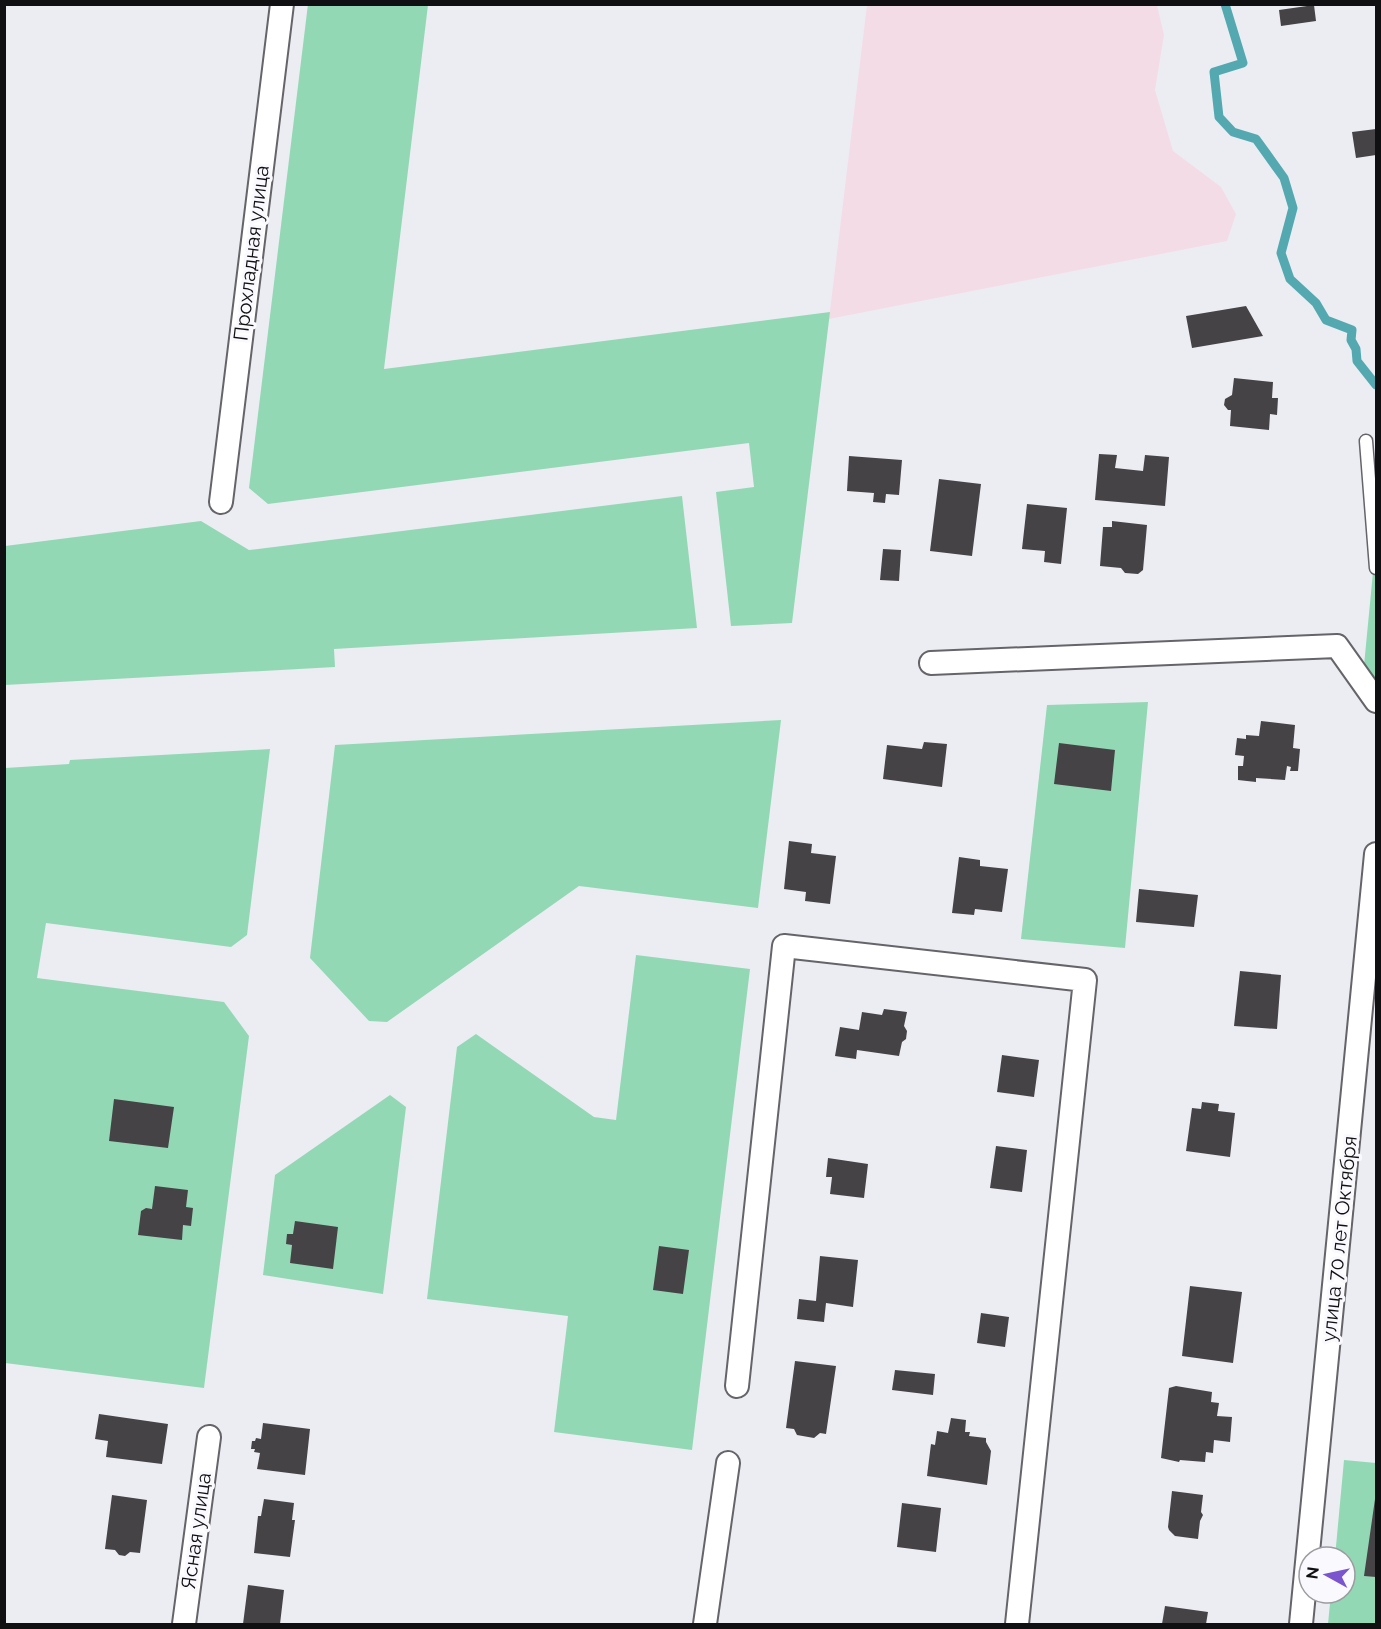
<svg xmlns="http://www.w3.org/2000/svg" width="1381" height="1629" viewBox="0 0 1381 1629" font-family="Raleway,sans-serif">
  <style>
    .industrial { fill: #f4dce6 }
    .green { fill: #93d8b4 }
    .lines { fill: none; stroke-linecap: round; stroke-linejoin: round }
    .stream { stroke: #54a9b0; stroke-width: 9 }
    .building { fill: #464347 }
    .service-casing { stroke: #646469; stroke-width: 15 }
    .minor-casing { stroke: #646469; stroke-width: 26 }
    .service { stroke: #fff; stroke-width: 12 }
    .minor { stroke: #fff; stroke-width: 22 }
    .labels { text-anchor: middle; stroke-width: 6; stroke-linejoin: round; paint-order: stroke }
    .street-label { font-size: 20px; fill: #101012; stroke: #fafafe }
  </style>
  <rect width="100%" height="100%" fill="#ecedf2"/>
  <path class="industrial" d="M867 5H1157L1164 35 1155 90 1173 151 1221 187 1236 214 1227 241 829 319Z"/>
  <path class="green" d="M308 4 428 5 384 369 830 312 792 623 731 626 716 492 754 487 749 443 268 504 249 488Z
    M682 496 697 628 334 649 335 667 5 685V546L201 521 249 550Z
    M1376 541V688L1362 686Z
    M1148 702 1125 948 1021 939 1047 705Z
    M781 720 758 908 579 886 387 1022 369 1021 310 958 335 745Z
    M270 749 247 935 231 947 46 923 37 978 224 1002 249 1036 204 1388 5 1363V768L69 764 70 760Z
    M636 955 750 969 692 1450 554 1432 568 1316 427 1299 457 1047 476 1034 594 1117 616 1120Z
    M390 1095 406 1107 383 1294 263 1275 275 1175Z
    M1344 1460 1376 1463V1624H1328L1331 1593H1345V1557H1335Z"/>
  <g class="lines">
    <path class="stream" d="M1225 4 1243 63 1214 72 1219 117 1233 132 1256 139 1284 178 1293 208 1281 253 1290 279 1316 303 1326 320 1352 330 1351 340 1356 349 1357 361 1376 385"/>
  </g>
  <path class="building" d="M1314 5 1316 21 1281 26 1279 10Z
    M1376 129V155L1356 158 1352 132Z
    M1246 306 1263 336 1192 348 1186 316Z
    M1234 378 1273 382 1272 398H1278L1277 415 1270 414 1269 430 1230 426 1231 410H1228L1224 405 1225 399 1232 395Z
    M1099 454 1117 455 1115 468 1143 471 1145 455 1169 457 1165 506 1095 500Z
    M849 456 902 460 899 495 886 494 885 503 873 502 874 493 847 491Z
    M939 479 981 484 972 556 930 551Z
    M1027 504 1067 508 1061 564 1044 562 1045 551 1022 549Z
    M1112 521 1147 525 1143 570 1138 574 1125 573 1121 568 1100 566 1103 527H1112Z
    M883 549 901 550 899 581 880 580Z
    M1261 721 1295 725 1293 748 1300 749 1298 771H1290L1291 767 1287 766 1285 780 1256 778V782L1238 780V766H1243L1244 756 1235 755 1237 738 1246 739V735L1259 736Z
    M924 742 947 744 942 787 883 779 887 745 922 749Z
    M1059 743 1115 750 1111 791 1054 784Z
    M789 841 812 844 811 853 836 856 830 904 805 901 806 892 784 889Z
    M959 857 980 860V866L1008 869 1002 912 975 909 974 915 952 913Z
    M1139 889 1198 895 1194 927 1136 922Z
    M1240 971 1281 975 1277 1029 1234 1026Z
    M884 1009 907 1012 904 1026 907 1031 906 1039 902 1042 899 1056 857 1050 856 1059 835 1056 840 1027 859 1030 862 1012 882 1015Z
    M1002 1055 1039 1060 1034 1097 997 1092Z
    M114 1099 174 1107 168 1148 109 1141Z
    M1202 1102 1219 1104 1218 1111 1235 1113 1230 1157 1186 1151 1192 1108 1201 1109Z
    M996 1146 1027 1150 1022 1192 990 1188Z
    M828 1158 868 1164 864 1198 830 1194 832 1177H826Z
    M155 1186 188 1190 186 1207 193 1208 191 1226 183 1225 182 1240 138 1235 141 1211 146 1208 152 1209Z
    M295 1221 338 1227 333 1269 290 1263 292 1245 286 1244 287 1234H293Z
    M659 1246 689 1250 683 1294 653 1290Z
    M820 1256 858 1260 853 1307 826 1303 824 1322 797 1319 799 1299 816 1301Z
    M1190 1286 1242 1292 1233 1363 1182 1356Z
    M981 1313 1009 1317 1005 1347 977 1343Z
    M795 1361 836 1366 826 1434 820 1433 814 1438 797 1435 794 1429 786 1428Z
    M895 1370 935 1374 933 1395 892 1390Z
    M1176 1386 1212 1392 1211 1402 1219 1403 1217 1416 1232 1417 1230 1442 1214 1440 1213 1453 1206 1452 1205 1462 1180 1460 1179 1462 1161 1458 1169 1388Z
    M99 1414 168 1424 162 1464 106 1457 108 1441 95 1439Z
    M951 1418 966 1420 965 1432H970L969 1436 986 1438V1442L991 1451 987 1485 927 1476 931 1444 935 1445 937 1431 948 1433Z
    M263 1423 310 1429 305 1475 257 1469 260 1453 254 1452 255 1449H251L252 1441H255L256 1438 261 1439Z
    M1172 1491 1203 1495 1201 1512 1203 1515 1200 1521 1198 1539 1175 1536 1169 1530 1168 1527Z
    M112 1495 147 1500 140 1553 130 1552 125 1556 119 1555 115 1550 105 1549Z
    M264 1499 294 1503 292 1520H295L290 1557 254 1553 258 1516H261Z
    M1375 1499H1376V1577L1364 1576Z
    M902 1503 941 1508 936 1552 897 1547Z
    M248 1585 284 1590 280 1624H243Z
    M1165 1606 1208 1612 1206 1624H1162Z"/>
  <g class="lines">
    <g class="service-casing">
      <path id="service" d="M1366 441 1376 568"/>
    </g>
    <g class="minor-casing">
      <path id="minor" d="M221 502 282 4
        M931 663 1337 646 1376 701
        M737 1386 784 946 1085 980 1017 1624
        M184 1624 209 1437
        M705 1624 728 1463
        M1301 1624 1376 854"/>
    </g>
    <use href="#service" class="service"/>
    <use href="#minor" class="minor"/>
  </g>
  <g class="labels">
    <g class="street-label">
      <text transform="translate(251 253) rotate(-83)" y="7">Прохладная улица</text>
      <text transform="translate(1339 1239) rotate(-84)" y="7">улица 70 лет Октября</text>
      <text transform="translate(196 1531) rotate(-82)" y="7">Ясная улица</text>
    </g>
  </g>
  <rect width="1381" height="1629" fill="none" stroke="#101012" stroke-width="12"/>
  <g transform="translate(1327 1575) rotate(278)"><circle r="28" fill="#fafafe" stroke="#9c9ca0" stroke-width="1.5"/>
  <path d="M0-4.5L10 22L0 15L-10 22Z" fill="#7b55ce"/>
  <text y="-9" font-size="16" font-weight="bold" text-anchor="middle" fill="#101012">N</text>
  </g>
</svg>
